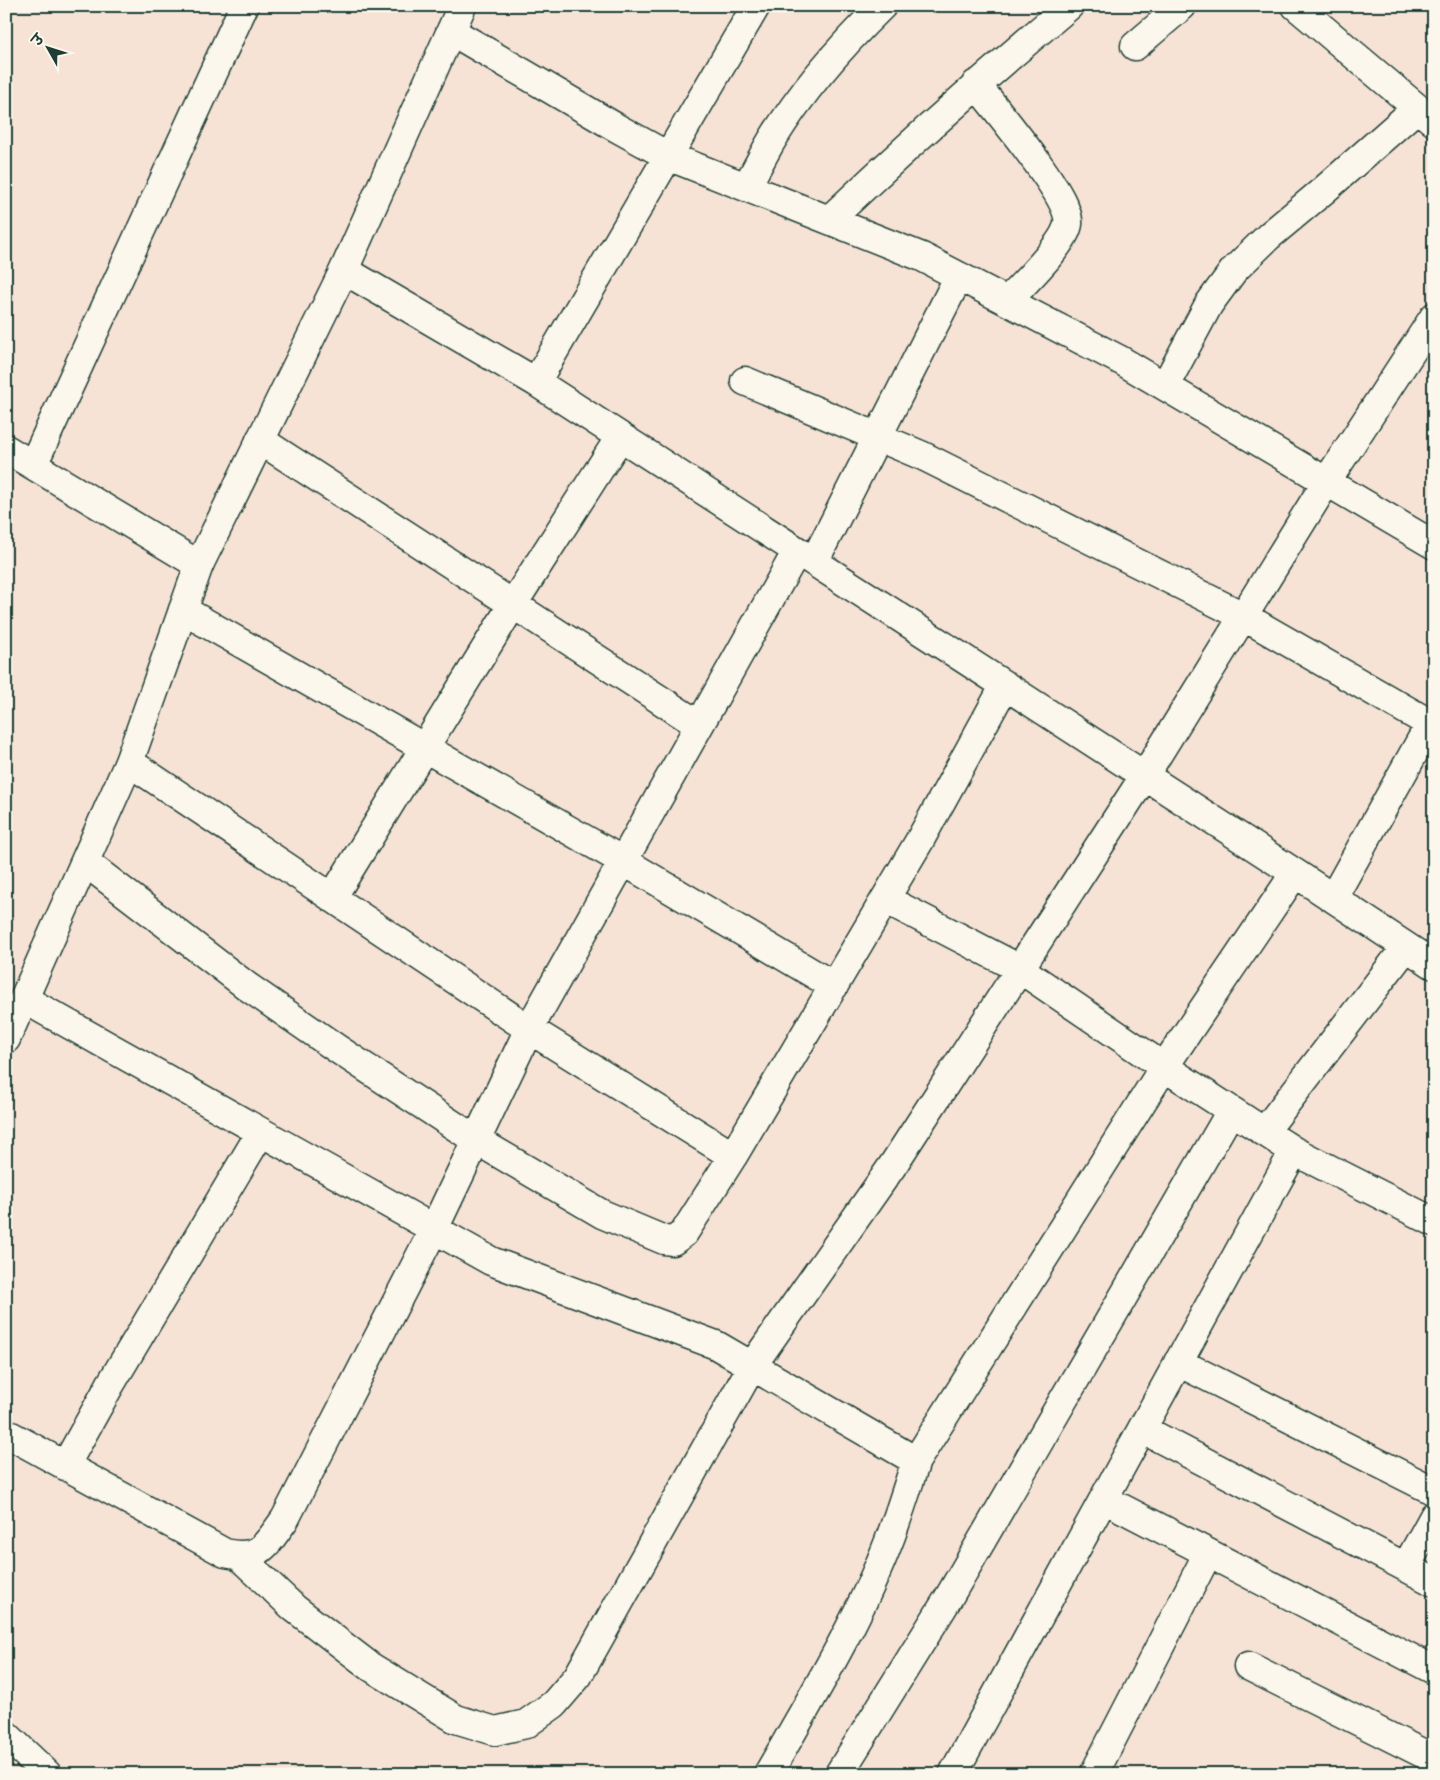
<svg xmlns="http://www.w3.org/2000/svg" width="1440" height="1780" viewBox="0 0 1440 1780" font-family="'Balsamiq Sans','Playpen Sans Deva',sans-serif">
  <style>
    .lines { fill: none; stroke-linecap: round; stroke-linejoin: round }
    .street-casing { stroke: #1f3d34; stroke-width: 31 }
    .secondary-casing { stroke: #1f3d34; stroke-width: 31 }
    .street { stroke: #fbf7ec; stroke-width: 28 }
    .secondary { stroke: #fbf7ec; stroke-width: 28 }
  </style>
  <rect width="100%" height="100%" fill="#f7e3d6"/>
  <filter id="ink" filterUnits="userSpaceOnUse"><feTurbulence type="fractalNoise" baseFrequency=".02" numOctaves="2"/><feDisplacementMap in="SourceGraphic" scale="10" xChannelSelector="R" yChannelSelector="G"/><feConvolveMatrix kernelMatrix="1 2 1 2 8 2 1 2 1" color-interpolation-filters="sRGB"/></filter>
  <g filter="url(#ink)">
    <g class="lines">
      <g class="street-casing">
        <path id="street" d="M1296 6 1434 122
          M451 31 617 128 668 156 922 257 1122 361 1434 545
          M1135 46 1182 6
          M976 84C995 108 1072 199 1068 224 1065 244 1022 285 1007 301
          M746 187C755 172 763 155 772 140 802 91 841 46 882 6
          M829 220C907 146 987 75 1069 6
          M344 270 536 382 1295 873 1434 965
          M745 381 923 456 1243 616 1434 726
          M536 382 756 6
          M1165 386 1209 304 1234 270 1269 236 1324 190 1417 108
          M260 440 699 725
          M6 449 199 565
          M33 465 244 6
          M797 551 529 1029 733 1156 920 840 1005 685
          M814 562 959 276
          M183 610 623 861 834 986
          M85 862 248 987 339 1050 476 1140 602 1214 664 1240 673 1241 684 1233 733 1156
          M332 898 513 604 620 437
          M1333 898 1430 724
          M885 899 1020 969 1164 1067 1294 1151 953 1774
          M24 999 491 1261 716 1345 916 1461 1164 1067 1295 873
          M1264 1132 1406 947
          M1294 1151 1434 1222
          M1178 1362 1434 1491
          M1142 1429 1434 1582
          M6 1433 225 1553C260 1561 266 1545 285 1519L434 1229 529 1029 129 762
          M65 1466 110 1385 261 1132
          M1104 1499 1434 1670
          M239 1556 294 1608 371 1667 456 1719 495 1731 526 1724 554 1704 578 1676 752 1366 893 1165 1145 775 1327 481 1434 317
          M1406 1567 1434 1516
          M1248 1666 1434 1759
          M6 1735 47 1774
          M768 1774C811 1699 858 1622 889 1541 899 1515 907 1488 916 1461
          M839 1774 946 1602 1231 1111
          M1094 1774 1208 1553"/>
      </g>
      <g class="secondary-casing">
        <path id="secondary" d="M6 1039 129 762 199 565 344 270 462 6"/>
      </g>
      <use href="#street" class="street"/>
      <use href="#secondary" class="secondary"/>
    </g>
  </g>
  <rect width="1440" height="1780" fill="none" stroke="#fbf7ec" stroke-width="25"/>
  <rect x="12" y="12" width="1415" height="1755" fill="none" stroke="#1f3d34" stroke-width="2" filter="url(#ink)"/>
  <g transform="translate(48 48) rotate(309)" stroke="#fbf7ec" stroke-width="4" paint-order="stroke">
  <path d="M0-4L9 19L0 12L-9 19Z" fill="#1f3d34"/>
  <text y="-8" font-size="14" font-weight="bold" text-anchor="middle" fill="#1f3d34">उ</text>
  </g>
</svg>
